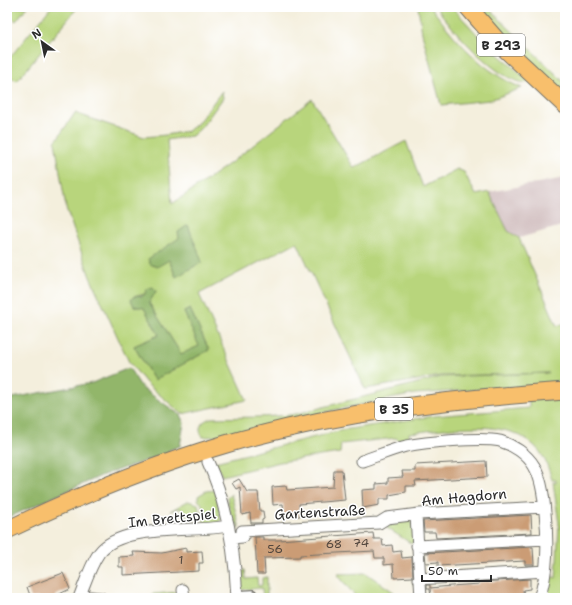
<svg xmlns="http://www.w3.org/2000/svg" width="572" height="605" viewBox="0 0 572 605" font-family="'Shantell Sans',sans-serif">
  <style>
    .industrial { fill: #d2bfc0 }
    .green { fill: #b8d57b; stroke: #728053; fill-rule: evenodd }
    .forest { fill: #92b66b; stroke: #5e704b }
    .building { fill: #cb9c75 }
    .lines { fill: none; stroke-linecap: round; stroke-linejoin: round }
    .lane-casing { stroke: #717069; stroke-width: 8 }
    .street-casing { stroke: #717069; stroke-width: 13 }
    .primary-casing { stroke: #717069; stroke-width: 19 }
    .lane { stroke: #fff; stroke-width: 5.5 }
    .street { stroke: #fff; stroke-width: 11 }
    .primary { stroke: #f8bf6c; stroke-width: 17 }
    .labels { text-anchor: middle; stroke-width: 3; stroke-linejoin: round; paint-order: stroke }
    .number-label { font-size: 12px; fill: #53473e }
    .shield { fill: #fff; stroke: #6b6b6b; stroke-width: 1 }
    .shield-label { font-size: 13px; font-weight: bold; fill: #2b2b2b }
    .street-label { font-size: 14px; fill: #2b2b2b; stroke: #fff }
  </style>
  <rect width="100%" height="100%" fill="#fff"/>
  <filter id="ink" filterUnits="userSpaceOnUse"><feTurbulence type="fractalNoise" baseFrequency=".025" numOctaves="2"/><feDisplacementMap in="SourceGraphic" scale="8" xChannelSelector="R" yChannelSelector="G"/><feConvolveMatrix kernelMatrix="1 2 1 2 8 2 1 2 1" color-interpolation-filters="sRGB"/></filter>
  <filter id="wash" filterUnits="userSpaceOnUse"><feTurbulence type="fractalNoise" baseFrequency=".012" numOctaves="4" result="noise"/><feDisplacementMap in="SourceGraphic" scale="16" xChannelSelector="R" yChannelSelector="G"/><feGaussianBlur stdDeviation="0.9" result="paint"/><feColorMatrix in="noise" values="0 0 0 0 0 0 0 0 0 0 0 0 0 0 0 0 0 1.4 0 .05"/><feComposite in="paint" operator="in"/></filter>
  <g filter="url(#wash)">
    <rect width="100%" height="100%" fill="#f4efdd"/>
    <path class="industrial" d="M565 178V225L519 238 508 231 489 192Z"/>
    <path class="green" d="M7 7H27L16 21 7 14Z
      M51 7H78L17 81 7 75V61Z
      M418 7H431C454 39 484 73 522 88L490 100 441 105 422 33Z
      M436 7H452L488 46 528 80 527 83C498 83 452 29 436 7Z
      M474 7H487L565 83V98Z
      M222 91 223 98 201 128 192 136 167 140 172 204 232 162 312 99 354 168 406 141 423 187 457 169 464 172 476 195 489 192 508 231 519 238 557 326 565 323V383L415 394 334 410 225 436 203 437C196 428 202 421 211 418 239 417 268 418 296 414L441 377 549 373 441 376 365 389 297 242 199 294 247 400 182 414 147 384 129 362 90 277 66 208 55 142 75 113 144 137 166 135 188 131 197 124ZM179 238 176 277 169 260ZM156 291 149 303 181 354 200 346 184 312 190 309 209 350 154 380 134 346 159 335 144 308 134 306 133 297Z
      M565 398V598H545L551 576 556 578 559 524 553 482 556 483V480H552C549 470 546 460 540 452 512 415 449 429 409 433V440L401 442 396 438 341 444 340 453 280 462 222 476 215 462 343 430 434 416 529 408V400Z
      M216 490 221 521 216 524 204 523 202 504 198 500V496L206 491Z
      M231 494 240 529H238L237 523 233 524 227 498Z
      M188 501 198 504 200 515H184L180 508 170 511Z
      M411 519 415 541 412 544 387 528 386 524Z
      M245 570 246 579 257 578 258 586 262 585V578L267 577V598H263L262 588 241 590 239 571Z
      M366 573 395 593V598H357L337 574Z
      M181 592 182 598H152V594Z"/>
    <path class="forest" d="M188 225 202 262 176 277 169 260 157 267 150 264 148 259 179 238 178 232Z
      M153 287 156 291 149 303 181 354 199 346 184 312 190 309 209 350 154 380 134 346 159 335 144 308 134 306 131 300 133 297 142 296 145 294 146 289Z
      M129 368 142 388 180 415 184 423 180 446 169 450V453L103 475 7 518V399L92 383Z"/>
    <g id="blocks">
      <path class="building" d="M486 461 487 477 415 481 416 486H406V492L389 495V499H379V505L363 508 362 490 376 489V484L388 483V478L403 477 402 471H415V465Z
        M334 470H342L345 500 299 504 300 516 284 517 283 504 273 505 272 487 286 486 287 490 333 487Z
        M239 479 247 492H258L260 511H263L264 519 262 520V523H251L250 513 242 515 240 487 236 489 232 483Z
        M531 515 532 533 436 538 435 532H424L423 521Z
        M373 533 374 539H382L383 546 392 545 393 552 401 551 402 558 412 557 413 577 394 578 393 564 384 565V558H375L374 551 300 555V557L264 558 265 574H257L255 537H263V540H279Z
        M533 547 534 565H525V561L438 566V562L426 563 425 553Z
        M186 548V552L202 551 203 563H199V571L123 575V567H119V557L134 556 133 552 162 553Z
        M63 573 70 589 55 596 56 598H31L27 587Z
        M530 579V589L523 590 524 598H431L430 589H427V585H430V588L451 586 479 584V582Z"/>
    </g>
  </g>
  <g filter="url(#ink)">
    <use href="#blocks" fill-opacity="0" stroke="#717069" stroke-width="1"/>
    <g class="lines">
      <g class="lane-casing">
        <path id="lane" d="M237 594 253 593V598"/>
      </g>
      <g class="street-casing">
        <path id="street" d="M362 461C377 456 391 450 406 446 425 442 482 437 500 441 513 445 527 454 534 466 542 479 544 498 545 513 548 538 548 575 539 598
          M208 462C227 504 235 551 237 598
          M416 515 421 598
          M231 538 243 537 242 531 379 523 387 518 419 514 544 507
          M417 546 546 539
          M419 579 545 571
          M183 590 184 598
          M80 596 101 598
          M79 598C85 583 90 566 99 553 121 523 194 533 228 526"/>
      </g>
      <g class="primary-casing">
        <path id="primary" d="M468 7 500 44 565 105
          M7 530C78 496 150 466 226 444 336 412 451 399 565 391"/>
      </g>
      <use href="#lane" class="lane"/>
      <use href="#street" class="street"/>
      <use href="#primary" class="primary"/>
    </g>
  </g>
  <g class="labels">
    <g class="number-label">
      <text x="361" y="547">74</text>
      <text x="334" y="548">68</text>
      <text x="275" y="553">56</text>
      <text x="181" y="564">1</text>
    </g>
    <g class="shield">
      <rect x="477" y="34" width="48" height="22" rx="3"/>
      <rect x="375" y="398" width="38" height="22" rx="3"/>
    </g>
    <g class="shield-label">
      <text x="501" y="50">B 293</text>
      <text x="394" y="414">B 35</text>
    </g>
    <g class="street-label">
      <text transform="translate(464 497) rotate(-5)" y="5">Am Hagdorn</text>
      <text transform="translate(320 512) rotate(-3)" y="5">Gartenstraße</text>
      <text transform="translate(172 518) rotate(-6)" y="5">Im Brettspiel</text>
    </g>
  </g>
  <rect width="572" height="605" fill="none" stroke="#fff" stroke-width="24"/>
  <g transform="translate(42 42) rotate(327)" stroke="#ffffff" stroke-width="3" paint-order="stroke">
  <path d="M0-3L7 15L0 10L-7 15Z" fill="#2b2b2b"/>
  <text y="-6" font-size="11" font-weight="bold" text-anchor="middle" fill="#2b2b2b">N</text>
  </g>
  <path d="M422 575v6h69v-6" fill="none" stroke="#2b2b2b" stroke-width="2"/>
  <text x="428" y="575" font-size="12" fill="#2b2b2b" stroke="#ffffff" stroke-width="3" paint-order="stroke">50 m</text>
</svg>
